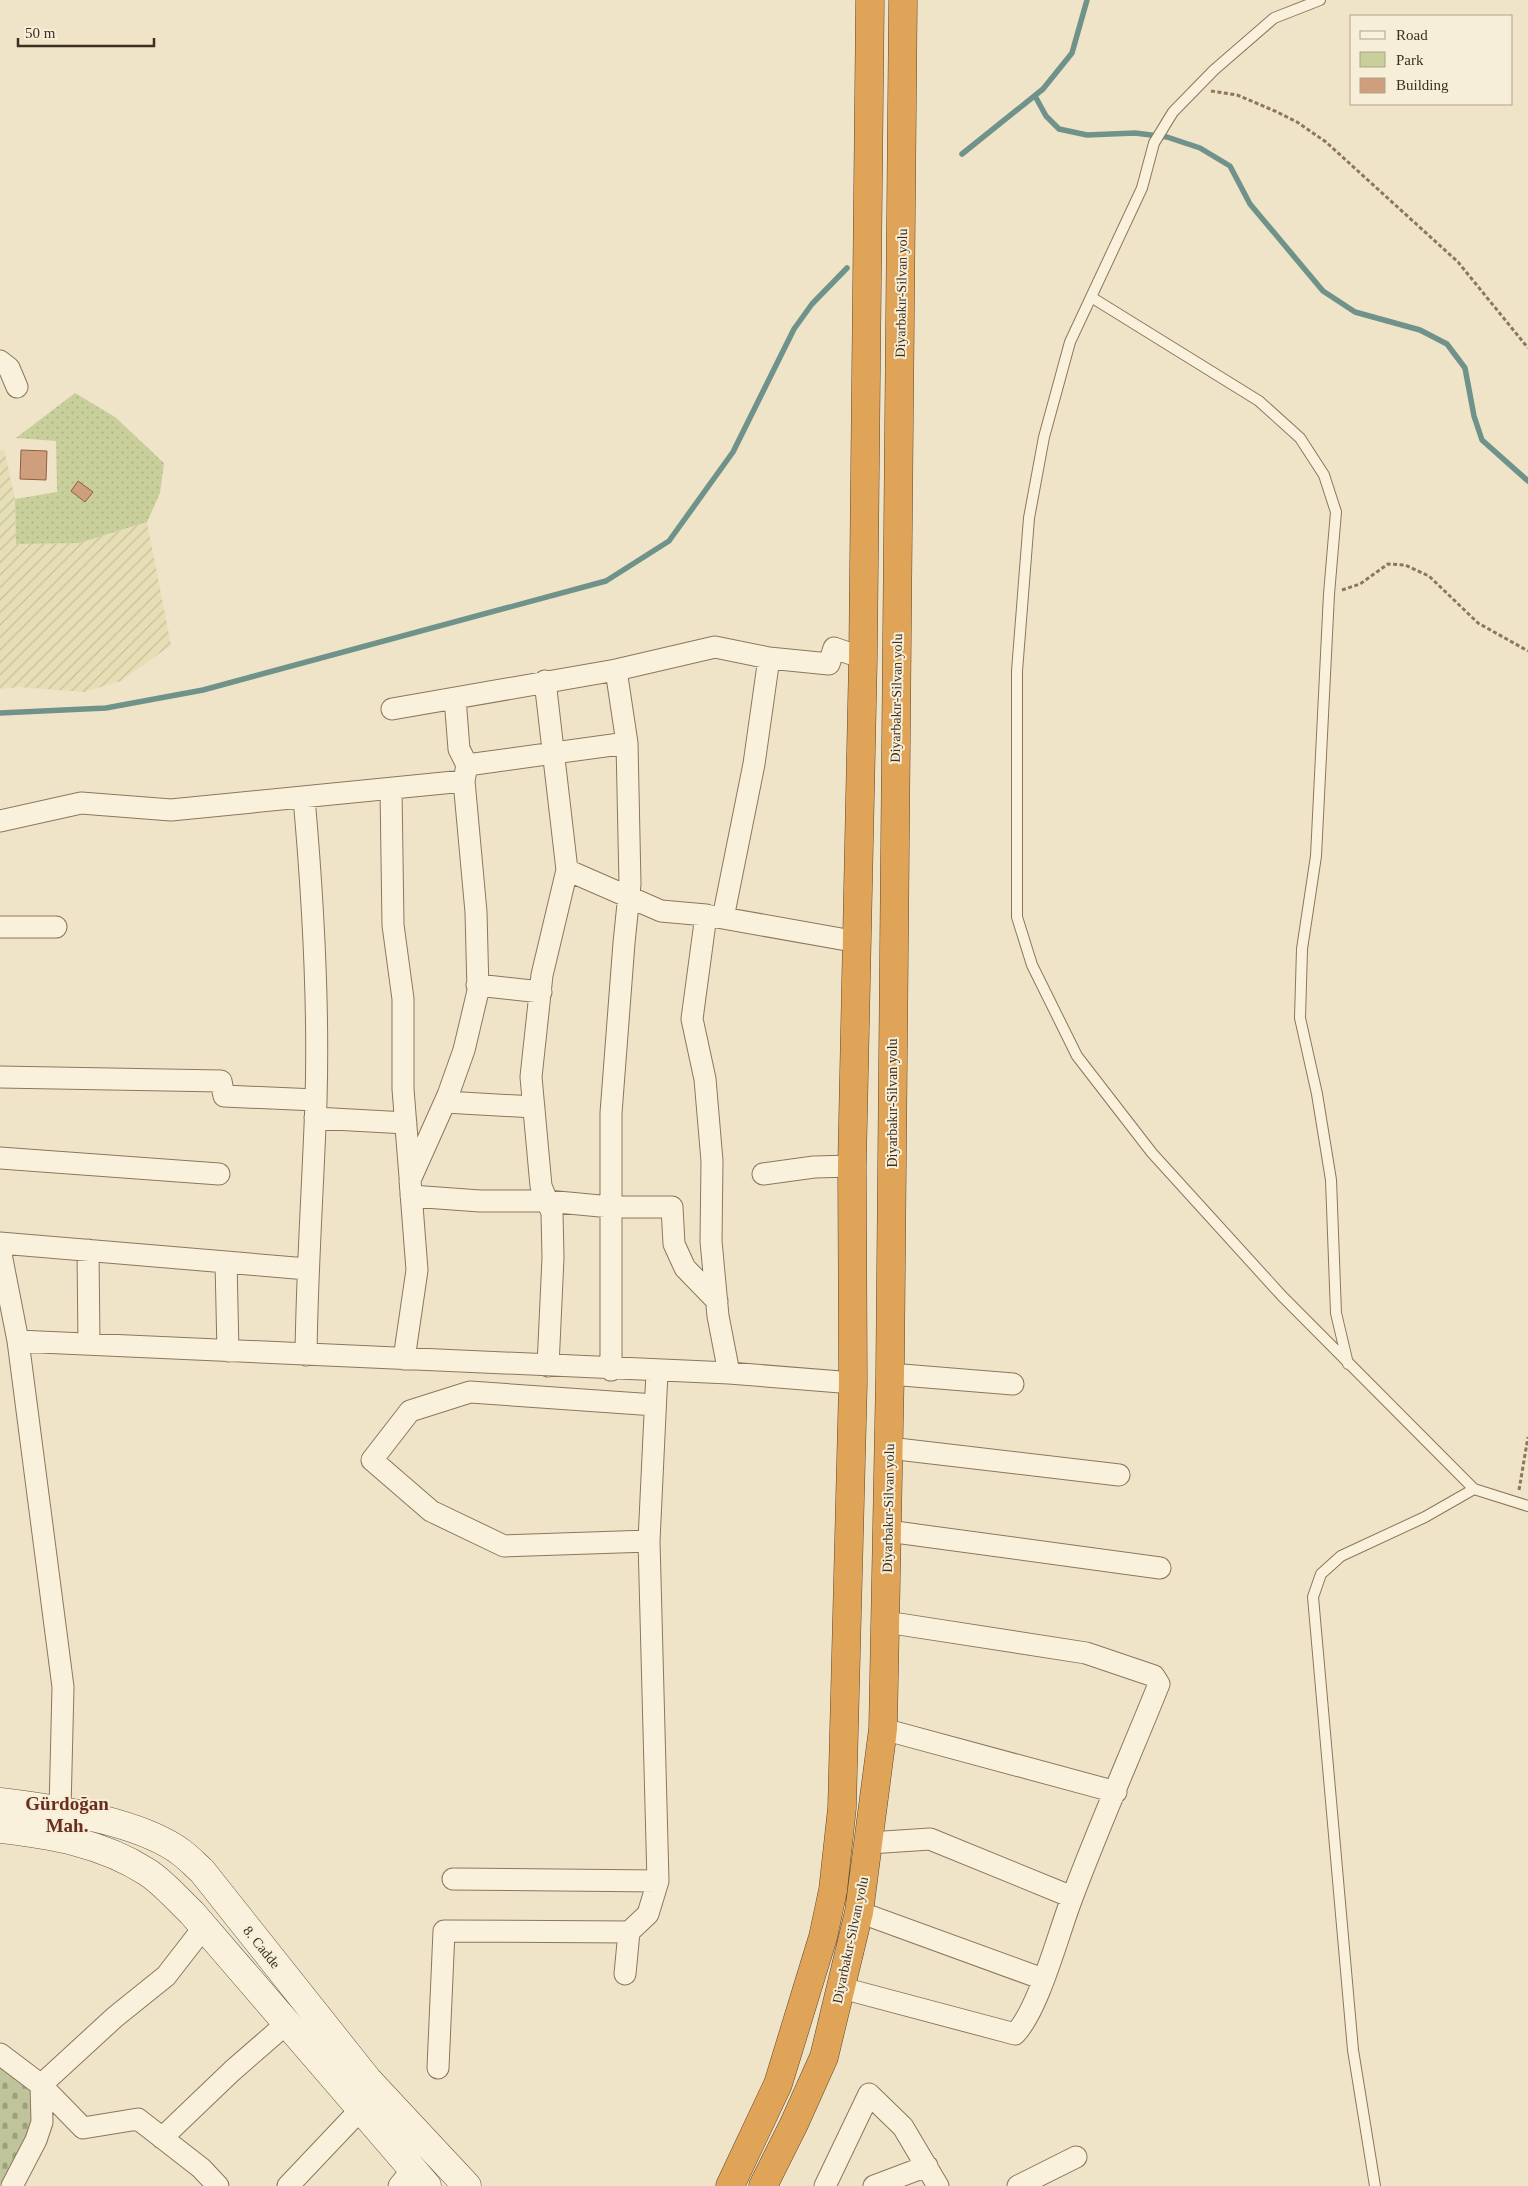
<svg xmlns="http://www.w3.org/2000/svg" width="1528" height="2186" viewBox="0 0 1528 2186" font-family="'Times New Roman',serif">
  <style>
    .farmland { fill: url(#farmland-furrows) }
    .green { fill: url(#green-dots) }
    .cemetery { fill: url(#cemetery-stones) }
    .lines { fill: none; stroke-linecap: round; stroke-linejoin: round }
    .stream { stroke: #6f938a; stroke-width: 5.5 }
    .building { fill: #cf9f7d; stroke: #8d5f41 }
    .lane-casing { stroke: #8d765c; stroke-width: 12 }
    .street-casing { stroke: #8d765c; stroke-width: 23 }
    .secondary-casing { stroke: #6f573f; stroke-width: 29 }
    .highway-casing { stroke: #5b4430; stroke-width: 29 }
    .path { stroke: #8d765c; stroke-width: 3; stroke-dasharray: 4 2.5; stroke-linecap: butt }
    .lane { stroke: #faf1dc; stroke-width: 10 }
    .street { stroke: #faf1dc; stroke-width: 21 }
    .secondary { stroke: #faf1dc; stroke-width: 28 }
    .highway { stroke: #e0a458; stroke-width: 28 }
    .labels { text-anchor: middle; stroke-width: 4; stroke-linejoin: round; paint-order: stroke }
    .street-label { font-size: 14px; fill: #3d2e20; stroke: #f7eed8 }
    .district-label { font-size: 19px; font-weight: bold; fill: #6b2e1e; stroke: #f7eed8 }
  </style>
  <defs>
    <pattern id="farmland-furrows" width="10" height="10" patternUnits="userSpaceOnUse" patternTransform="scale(1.25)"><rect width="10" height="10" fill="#e6deb5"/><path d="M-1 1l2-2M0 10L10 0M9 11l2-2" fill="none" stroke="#c6bf9b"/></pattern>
    <pattern id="green-dots" width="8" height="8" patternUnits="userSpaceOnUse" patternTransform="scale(1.25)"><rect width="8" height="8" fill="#c9cf9b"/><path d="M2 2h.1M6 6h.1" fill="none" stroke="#aeb285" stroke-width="1.8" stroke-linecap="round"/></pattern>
    <pattern id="cemetery-stones" width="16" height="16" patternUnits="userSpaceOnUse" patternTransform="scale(1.25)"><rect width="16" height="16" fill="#bfc49a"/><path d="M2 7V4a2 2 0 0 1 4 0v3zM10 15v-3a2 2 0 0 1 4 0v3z" fill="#9ca07d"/></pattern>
  </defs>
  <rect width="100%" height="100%" fill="#f0e4c8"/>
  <path class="farmland" d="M4 449 15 499 16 544 79 543 147 522 171 645 121 681 84 692 19 687 0 689V451Z"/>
  <path class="green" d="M75 393 115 417 164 463 160 493 147 522 79 543 16 544 15 499 57 492 56 441 16 438Z"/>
  <path class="cemetery" d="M0 2065 21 2080 38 2100 30 2133 0 2185Z"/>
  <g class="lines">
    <path class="stream" d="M1035 96 1046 116 1059 129 1087 135 1135 133 1167 137 1200 148 1230 166 1250 204 1323 291 1355 312 1420 330 1447 344 1465 368 1474 416 1482 440 1528 481
      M962 154 1043 89 1072 53 1087 0
      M0 713 106 708 203 690 606 581 669 541 733 452 794 329 812 304 847 268"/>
  </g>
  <path class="building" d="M21 450 47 451 46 480 20 479Z
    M78 481 93 492 85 502 71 491Z"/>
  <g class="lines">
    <g class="lane-casing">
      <path id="lane" d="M1320 0 1274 18 1214 70 1173 112 1154 143 1142 188 1070 342 1044 437 1029 518 1017 671V917L1032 965 1077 1056 1152 1153 1282 1296 1474 1489 1528 1506
        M1091 297 1259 401 1300 438 1324 475 1336 512 1329 594 1316 856 1302 949 1300 1018 1317 1094 1331 1180 1336 1313 1348 1364
        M1375 2186 1353 2050 1313 1597 1321 1574 1341 1556 1425 1517 1474 1489"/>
    </g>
    <g class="street-casing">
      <path id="street" d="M0 361 9 368 17 387
        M545 681 567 870 542 975 531 1077 541 1186 552 1213 553 1258 548 1366
        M455 698 459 749 467 765
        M392 709 616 670 715 647 769 658 829 664 834 648 863 658
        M391 789 393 925 403 999V1089L410 1177
        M304 798C313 899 319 999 316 1101 313 1186 307 1270 306 1355
        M0 821 81 803 171 810 464 781
        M567 870 661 911 706 915 858 942
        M706 915 692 1019 705 1079 712 1161 711 1241 718 1316 729 1373
        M723 918 754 764 769 658
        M0 927H56
        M477 985 541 992
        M0 1077 221 1081 224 1096 316 1100
        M445 1102 534 1107
        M315 1118 406 1123
        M0 1158 219 1174
        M763 1174 814 1167 852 1166
        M411 1196 480 1201H547L611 1207H672L674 1244 685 1268 717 1301
        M0 1243 226 1262 228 1351
        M0 1249 18 1341 63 1687 60 1809
        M88 1250 89 1344
        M226 1262 307 1269
        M18 1341 729 1373 853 1383
        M404 1359 417 1270 410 1180 448 1095 464 1050 478 991 476 912 464 781 467 765 627 743
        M611 1370V1113L624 943 630 884 627 743 616 670
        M890 1374 1013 1384
        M889 1448 1119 1475
        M888 1531 1160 1568
        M649 1541 504 1546 431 1511 372 1460 410 1411 470 1392 655 1405
        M883 1729 1116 1792
        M869 1843 930 1839 1072 1897
        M453 1879 658 1881
        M859 1912 1043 1979
        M625 1974 629 1932 648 1914 658 1881 649 1541 657 1372
        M842 1988 1015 2034C1039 2009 1058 1934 1072 1898 1099 1826 1130 1756 1159 1684L1154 1676 1086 1653 886 1622
        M0 2054 41 2085 83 2128 138 2119 201 2168 218 2186
        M438 2068 444 1931 629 1932
        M162 2138 232 2071 286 2024
        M12 2186 36 2140 42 2122 41 2085 115 2017 166 1976 204 1927
        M288 2186 360 2110
        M399 2186 413 2169
        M825 2186 869 2094 903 2127 938 2186
        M874 2186 927 2166
        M1018 2186 1076 2157"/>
    </g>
    <g class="secondary-casing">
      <path id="secondary" d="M0 1802C52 1808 140 1821 182 1853 189 1858 195 1865 202 1871L368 2080 467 2186
        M0 1829C52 1835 102 1843 147 1872 163 1882 178 1900 192 1913L427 2186"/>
    </g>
    <g class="highway-casing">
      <path id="highway" d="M730 2186 778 2084 823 1937 833 1890 842 1808 853 1383 852 1166 863 658 870 0
        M763 2186 794 2124 824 2057 859 1912 883 1729 890 1374 903 0"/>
    </g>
    <path class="path" d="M1211 91 1237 95 1275 111 1297 122 1326 142 1458 262 1528 348
      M1342 590 1360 584 1388 564 1405 565 1429 576 1478 623 1528 651
      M1519 1490 1528 1437"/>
    <use href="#lane" class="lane"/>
    <use href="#street" class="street"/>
    <use href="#secondary" class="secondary"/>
    <use href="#highway" class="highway"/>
  </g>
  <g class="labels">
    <g class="street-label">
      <text transform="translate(901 293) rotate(-89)" y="5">Diyarbakır-Silvan yolu</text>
      <text transform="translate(896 698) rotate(-89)" y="5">Diyarbakır-Silvan yolu</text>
      <text transform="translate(892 1103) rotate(-90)" y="5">Diyarbakır-Silvan yolu</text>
      <text transform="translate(888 1508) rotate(-89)" y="5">Diyarbakır-Silvan yolu</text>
      <text transform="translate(850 1940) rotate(-78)" y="5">Diyarbakır-Silvan yolu</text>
      <text transform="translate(262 1947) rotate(51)" y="5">8. Cadde</text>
    </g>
    <g class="district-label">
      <text x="67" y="1810">Gürdoğan<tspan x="67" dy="22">Mah.</tspan></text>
    </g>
  </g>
  <rect x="1350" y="15" width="162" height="90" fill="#f7eed8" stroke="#ada18e"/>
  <rect x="1360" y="31" width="25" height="8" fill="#faf1dc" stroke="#ada18e"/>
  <text x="1396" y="40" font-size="15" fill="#3d2e20">Road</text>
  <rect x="1360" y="52" width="25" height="15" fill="#c9cf9b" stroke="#ada18e"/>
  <text x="1396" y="65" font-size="15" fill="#3d2e20">Park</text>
  <rect x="1360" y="78" width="25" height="15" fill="#cf9f7d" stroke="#ada18e"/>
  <text x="1396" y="90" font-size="15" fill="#3d2e20">Building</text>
  <path d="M18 38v8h136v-8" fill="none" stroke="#3d2e20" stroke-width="2.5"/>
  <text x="25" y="38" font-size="15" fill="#3d2e20" stroke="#f7eed8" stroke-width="4" paint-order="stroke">50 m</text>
</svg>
